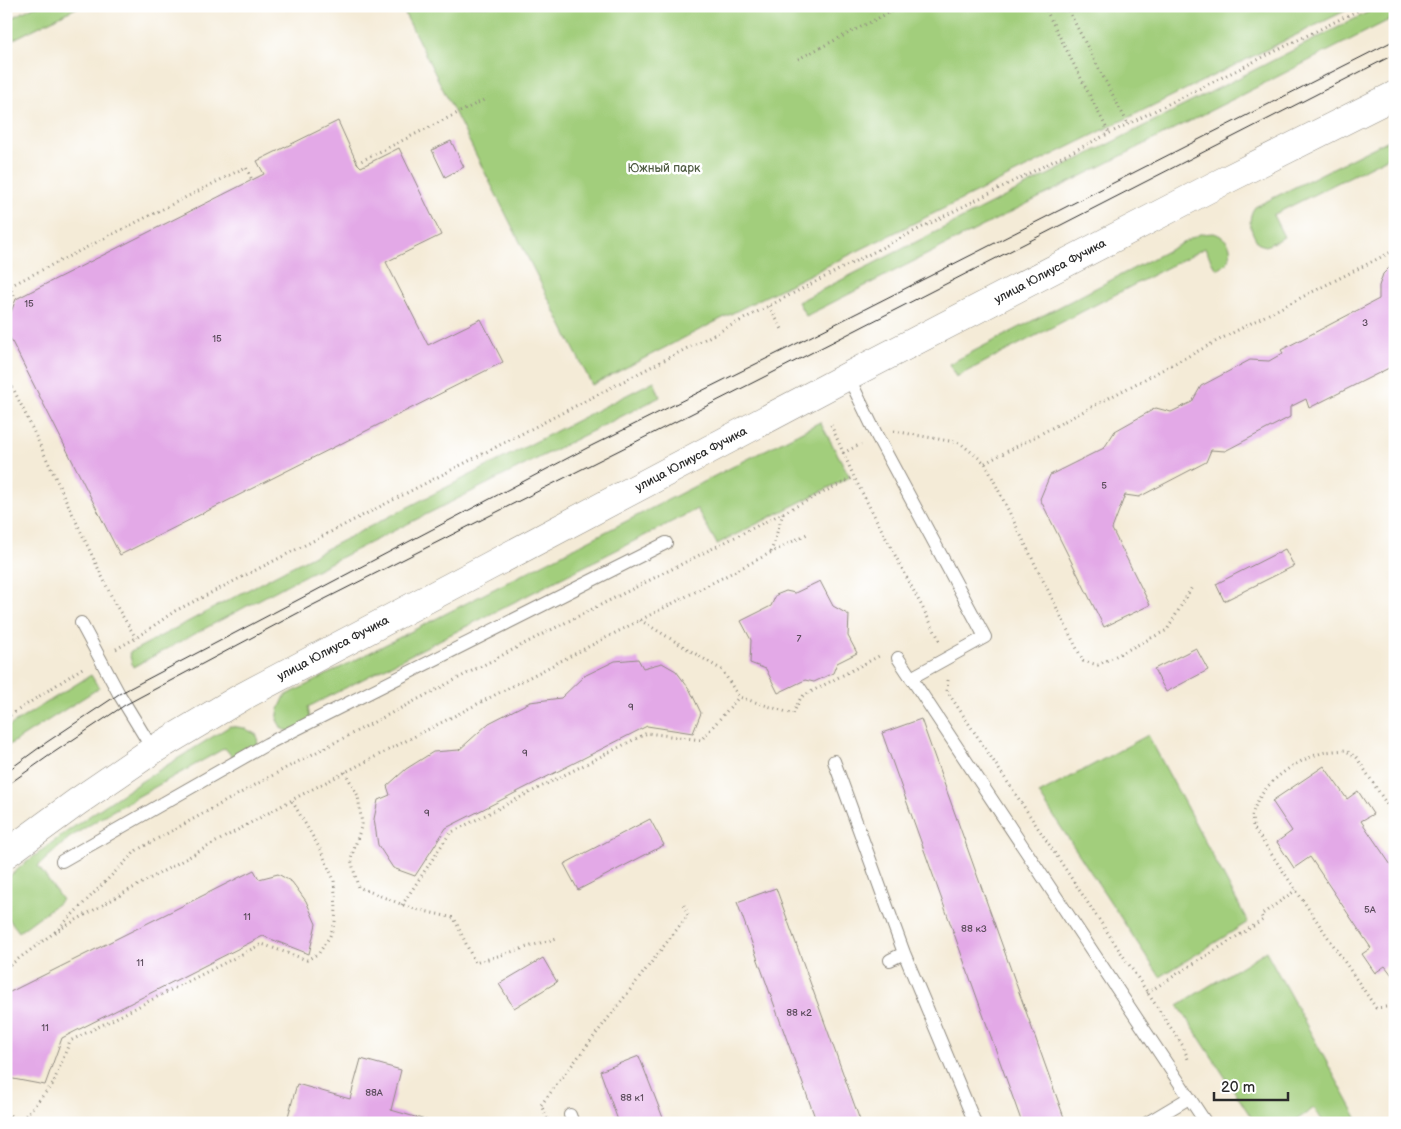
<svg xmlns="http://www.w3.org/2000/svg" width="1401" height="1129" viewBox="0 0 1401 1129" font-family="'Balsamiq Sans',sans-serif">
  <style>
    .green { fill: #a2ce7b; stroke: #667c53 }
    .building { fill: #e3a9e7 }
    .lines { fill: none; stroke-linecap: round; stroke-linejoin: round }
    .service-casing { stroke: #908b81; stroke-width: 14 }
    .tertiary-casing { stroke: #908b81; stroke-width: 29 }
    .path { stroke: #908b81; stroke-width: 3; stroke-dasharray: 1 4; stroke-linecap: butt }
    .service { stroke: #fff; stroke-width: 12 }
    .tertiary { stroke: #fff; stroke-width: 28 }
    .tram { stroke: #2b2b2b; stroke-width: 1 }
    .labels { text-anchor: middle; stroke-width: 5; stroke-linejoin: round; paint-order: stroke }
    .number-label { font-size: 10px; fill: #594a5a }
    .park-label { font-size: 12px; fill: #4f5c43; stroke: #fff }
    .street-label { font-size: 12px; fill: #2b2b2b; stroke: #fff }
  </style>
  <rect width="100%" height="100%" fill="#fff"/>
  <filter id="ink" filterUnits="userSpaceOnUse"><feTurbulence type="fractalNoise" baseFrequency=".02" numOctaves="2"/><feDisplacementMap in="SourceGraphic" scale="10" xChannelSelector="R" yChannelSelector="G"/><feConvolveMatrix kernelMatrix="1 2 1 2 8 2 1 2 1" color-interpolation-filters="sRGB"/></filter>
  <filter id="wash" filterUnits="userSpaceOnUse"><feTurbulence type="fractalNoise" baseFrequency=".0096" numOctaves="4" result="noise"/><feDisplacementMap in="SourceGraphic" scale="20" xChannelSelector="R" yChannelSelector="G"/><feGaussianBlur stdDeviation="1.12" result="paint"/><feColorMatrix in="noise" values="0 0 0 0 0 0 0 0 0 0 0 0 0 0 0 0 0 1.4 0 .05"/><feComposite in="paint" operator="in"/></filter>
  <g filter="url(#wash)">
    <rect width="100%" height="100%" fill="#f4ebd7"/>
    <path class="green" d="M35 6H80L6 43V21Z
      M401 6H1355L758 300 592 385Z
      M1380 6H1395V17L806 316 798 302Z
      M1395 137V154L1273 215 1284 237 1266 246 1259 244C1251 233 1246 219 1255 207Z
      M1214 233C1233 239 1237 259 1219 269L1214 266 1205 248 956 377 949 364 1200 234Z
      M654 381 660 397 292 582 133 667 129 653 287 569Z
      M820 422 850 477 717 544 697 509 308 707 310 719 294 732 282 729 277 720 279 709 285 696Z
      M91 675 99 688 6 747V728Z
      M230 726 244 728 257 735 258 747 233 758 225 748 112 811 69 838 38 866 62 900 19 932 6 915V879C76 820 153 774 230 726Z
      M1148 735 1248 922 1160 977 1039 794Z
      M1266 951 1360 1123H1324L1314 1108 1292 1123H1255L1178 1005Z"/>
    <g id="blocks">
      <path class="building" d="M338 121 357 163 361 167 399 148 441 235 386 262 428 345 481 319 503 362 120 555 6 330V325L16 299 264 174 257 161Z
        M451 141 464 167 445 177 432 150Z
        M1395 262V365L1309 408 1306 399 1290 407V417L1225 451 1211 450 1206 462 1139 497 1125 495 1112 529 1150 605 1104 627 1040 499 1050 475 1104 448 1115 431 1156 408 1171 412 1192 402 1201 386 1250 360 1269 361 1283 353 1281 350 1379 299V286L1383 274Z
        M1285 549 1294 566 1224 601 1216 584Z
        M820 581 833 606 849 615 848 636 857 653 837 663 833 673 814 682 805 680 778 693 766 669 750 663 751 640 741 621 771 606 776 595 786 591 795 593Z
        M1196 648 1208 670 1166 692 1154 669Z
        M638 659 643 668 662 663 676 671 690 690 701 713 693 733 647 726 446 828 415 876 393 868 378 845 374 819 378 800 390 795 387 786 406 769 433 752 459 750 489 723 530 702 561 698 584 676 615 661Z
        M921 719 1066 1123H1022L882 733Z
        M1324 766 1347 799 1358 791 1373 814 1361 821 1395 871V979L1385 966 1375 973 1362 954 1371 948 1310 857 1294 868 1277 842 1292 831 1272 801Z
        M650 819 664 845 578 890 564 864Z
        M254 870 259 879 278 874 292 882 306 901 316 924 309 954 263 936 62 1038 45 1085 8 1078 6 1075V994Z
        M776 888 861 1123H817L737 902Z
        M543 958 557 982 514 1008 499 984Z
        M639 1056 665 1123H619L600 1071Z
        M361 1059 401 1070 391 1110 436 1123H297L287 1120 297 1084 350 1099Z"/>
    </g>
  </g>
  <g filter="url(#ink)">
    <use href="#blocks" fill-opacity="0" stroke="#908b81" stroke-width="1"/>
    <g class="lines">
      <g class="service-casing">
        <path id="service" d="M848 376 877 436 985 637 911 678
          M81 623 119 694 153 750
          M898 658 1206 1123
          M834 761 904 953 975 1123
          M62 861 267 744 666 543
          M890 960 904 953
          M570 1115 573 1123
          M1147 1123 1189 1098"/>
      </g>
      <g class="tertiary-casing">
        <path id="tertiary" d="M6 854 77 802 153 750 242 697 848 376 1214 186 1395 95"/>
      </g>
      <path class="path" d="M1044 6 1109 133
        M1066 6 1128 124
        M798 59 902 6
        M357 163 486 99
        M9 286 16 299
        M6 288 246 167 252 180
        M769 306 783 331
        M6 373 115 604 136 638
        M831 425 854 477 940 641
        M894 431 960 443 985 463 1083 661 1098 665 1167 630 1192 587
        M843 453 861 444
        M985 463 1257 320 1395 250
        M771 552 783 513
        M640 620 722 670 739 697 793 714 801 697 881 655
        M116 649 136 638 175 611C381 507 585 401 790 295 981 196 1174 101 1367 6
        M948 680 947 691 1183 1046 1188 1059
        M6 718 84 667
        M345 772 358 796 362 824 351 859 358 887 411 908 454 918 475 963 557 938
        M1395 817 1357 758 1345 750C1338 751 1329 751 1322 753 1294 761 1262 783 1253 812 1251 816 1253 822 1253 827L1376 1008 1395 1006
        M402 905 450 833 647 733 701 740 739 697
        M55 932 137 850 286 768 541 635 854 477
        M6 968 55 932 122 894 301 795 807 534
        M1147 993 1263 920 1261 915 1296 890
        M6 1112 19 1123
        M19 1123 53 1084 70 1041 262 944 307 960 319 953 330 936 335 922 336 908 334 880 320 849 292 801
        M549 1123 541 1105 688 915 684 905"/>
      <use href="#service" class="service"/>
      <use href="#tertiary" class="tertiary"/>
      <path class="tram" d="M6 772 47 742 119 694 587 448 790 347 1395 40
        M6 786 50 755 125 705 313 605 770 374 1395 54"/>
    </g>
  </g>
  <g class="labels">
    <g class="number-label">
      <text x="29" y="307">15</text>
      <text x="1365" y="326">3</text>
      <text x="217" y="342">15</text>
      <text x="1104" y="489">5</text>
      <text x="799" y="642">7</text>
      <text x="631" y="710">9</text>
      <text x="525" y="756">9</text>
      <text x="427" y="816">9</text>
      <text x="1370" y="913">5А</text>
      <text x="247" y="920">11</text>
      <text x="974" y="932">88 к3</text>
      <text x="140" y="966">11</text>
      <text x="799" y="1016">88 к2</text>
      <text x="45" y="1031">11</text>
      <text x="374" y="1096">88А</text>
      <text x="632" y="1101">88 к1</text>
    </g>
    <g class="park-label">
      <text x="664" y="172">Южный парк</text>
    </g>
    <g class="street-label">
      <text transform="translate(1050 271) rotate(-28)" y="4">улица Юлиуса Фучика</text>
      <text transform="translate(691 459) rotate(-28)" y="4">улица Юлиуса Фучика</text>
      <text transform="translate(333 648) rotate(-28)" y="4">улица Юлиуса Фучика</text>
    </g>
  </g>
  <rect width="1401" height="1129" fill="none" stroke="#fff" stroke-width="25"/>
  <path d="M1214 1092v8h74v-8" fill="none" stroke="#2b2b2b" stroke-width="2.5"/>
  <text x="1221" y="1092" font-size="15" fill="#2b2b2b" stroke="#ffffff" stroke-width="4" paint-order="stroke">20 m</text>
</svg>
